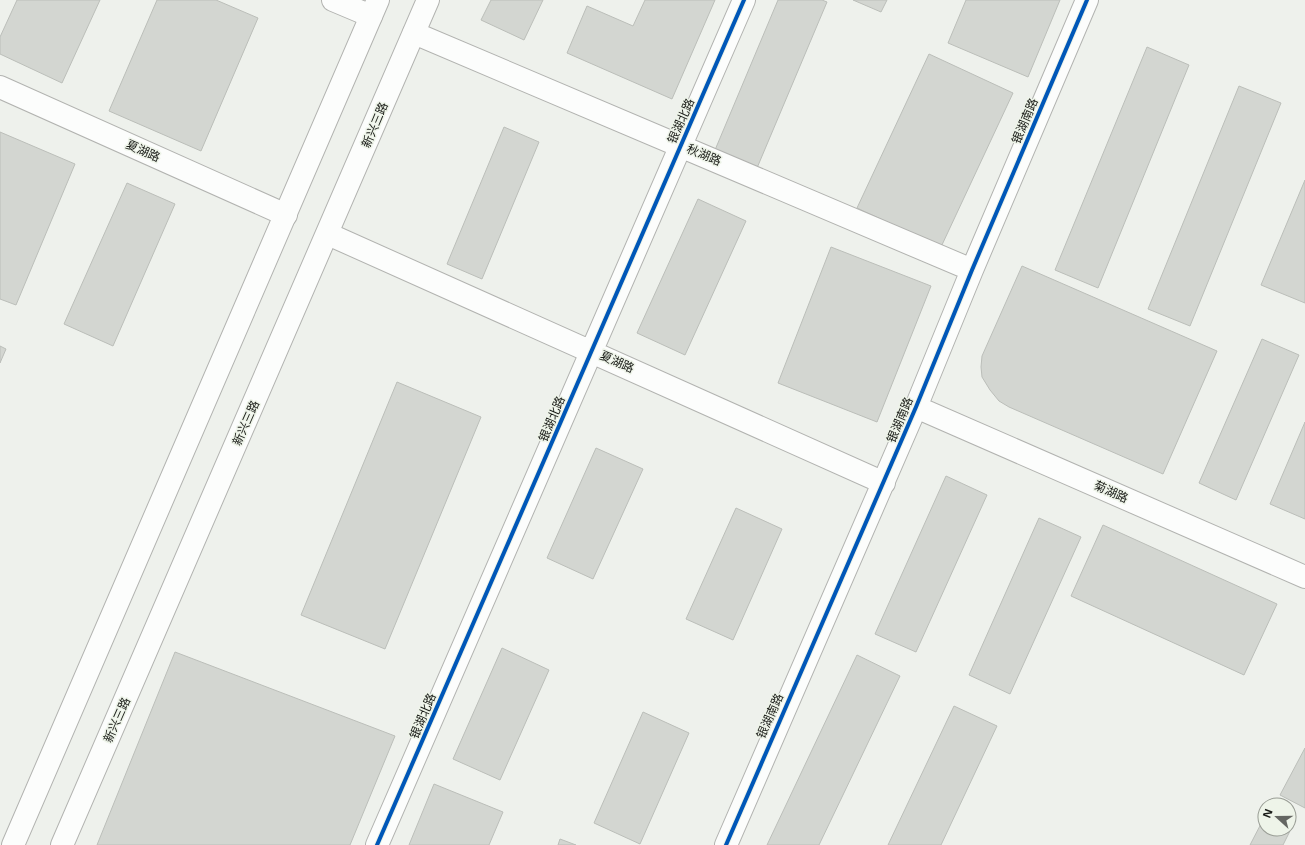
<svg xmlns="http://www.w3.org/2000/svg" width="1305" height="845" viewBox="0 0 1305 845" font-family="'Noto Sans','Noto Sans SC',sans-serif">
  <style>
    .building { fill: #d3d6d1; stroke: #bbbeb9 }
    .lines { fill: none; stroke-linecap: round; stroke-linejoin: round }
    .minor-casing { stroke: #b2b3b0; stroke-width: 24 }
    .major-casing { stroke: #b2b3b0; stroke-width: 24 }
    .minor { stroke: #fcfdfc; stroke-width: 22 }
    .major { stroke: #fcfdfc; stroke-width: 22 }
    .cycleway-casing { stroke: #eef4e9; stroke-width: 6 }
    .cycleway { stroke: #0057b8; stroke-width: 4 }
    .labels { text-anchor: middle; stroke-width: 3; stroke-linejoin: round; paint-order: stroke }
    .street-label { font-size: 12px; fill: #191b17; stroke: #eef4e9 }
  </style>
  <rect width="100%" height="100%" fill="#eef1ec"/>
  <path class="building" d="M17 0H100L62 83 0 54V37Z
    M157 0H216L258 18 201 151 109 111Z
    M491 0H543L524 40 481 20Z
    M645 0H715L672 99 567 53 587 6 633 26Z
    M778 0H822L827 2 757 168 715 150Z
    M853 0H887L881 12Z
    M966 0H1060L1028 77 948 43Z
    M1147 47 1189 65 1098 288 1055 270Z
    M929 54 1013 93 941 247 857 208Z
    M1239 86 1281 103 1190 326 1148 309Z
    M504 127 539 142 482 279 447 264Z
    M0 132 75 164 16 305 0 299Z
    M1305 180V303L1261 285Z
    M127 183 175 204 113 346 64 324Z
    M698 199 746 221 685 355 637 333Z
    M831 247 931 286 877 422 778 383Z
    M1022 266 1217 351 1163 474 1009 407 999 401 990 390 982 377 981 367 982 356Z
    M1262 339 1299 355 1236 500 1199 483Z
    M0 346 6 349 0 363Z
    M397 382 481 417 385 649 301 615Z
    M1305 422V519L1270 504Z
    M596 448 643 469 593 579 547 558Z
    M946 476 987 495 916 652 875 634Z
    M736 508 782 529 733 640 686 619Z
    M1039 518 1081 537 1010 694 969 675Z
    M1103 525 1277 604 1244 675 1071 596Z
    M502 648 549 670 500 780 453 759Z
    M175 652 395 736 350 845H97Z
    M857 655 900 676 819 845H767Z
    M954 706 997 726 941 845H888Z
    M643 712 689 733 640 844 594 823Z
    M1305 748V808L1280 795Z
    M434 784 503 812 489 845H409Z
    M1264 818 1265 829H1285L1290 831 1283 845H1250Z
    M560 839 576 845H558Z"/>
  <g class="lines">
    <g class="minor-casing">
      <path id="minor" d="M333 0 371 16
        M414 33 972 270
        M0 87 286 215
        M328 234 884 483
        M916 407 1305 577
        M377 845 744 0
        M726 845 916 407 972 270 1087 0"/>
    </g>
    <g class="major-casing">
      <path id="major" d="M13 845 378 0
        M62 845 428 0"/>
    </g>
    <use href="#minor" class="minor"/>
    <use href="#major" class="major"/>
    <g class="cycleway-casing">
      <path id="cycleway" d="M377 845 744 0
        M726 845 916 407 972 270 1087 0"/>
    </g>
    <use href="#cycleway" class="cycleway"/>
  </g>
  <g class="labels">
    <g class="street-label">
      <text transform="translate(681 121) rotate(-66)" y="4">银湖北路</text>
      <text transform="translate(1025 121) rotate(-67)" y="4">银湖南路</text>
      <text transform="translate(375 125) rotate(-67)" y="4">新兴三路</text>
      <text transform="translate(143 151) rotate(24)" y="4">夏湖路</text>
      <text transform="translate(704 155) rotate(23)" y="4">秋湖路</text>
      <text transform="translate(617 362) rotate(24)" y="4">夏湖路</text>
      <text transform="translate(552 419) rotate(-67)" y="4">银湖北路</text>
      <text transform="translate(900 420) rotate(-67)" y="4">银湖南路</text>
      <text transform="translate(246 423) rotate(-66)" y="4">新兴三路</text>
      <text transform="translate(1111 492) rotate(24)" y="4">菊湖路</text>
      <text transform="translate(423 716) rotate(-67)" y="4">银湖北路</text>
      <text transform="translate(770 716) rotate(-66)" y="4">银湖南路</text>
      <text transform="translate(117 720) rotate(-66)" y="4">新兴三路</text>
    </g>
  </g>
  <g transform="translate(1277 817) rotate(291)"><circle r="19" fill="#eef4e9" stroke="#999d95"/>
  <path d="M0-3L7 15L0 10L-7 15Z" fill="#646662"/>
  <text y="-6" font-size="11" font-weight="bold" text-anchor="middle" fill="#191b17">N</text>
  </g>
</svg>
